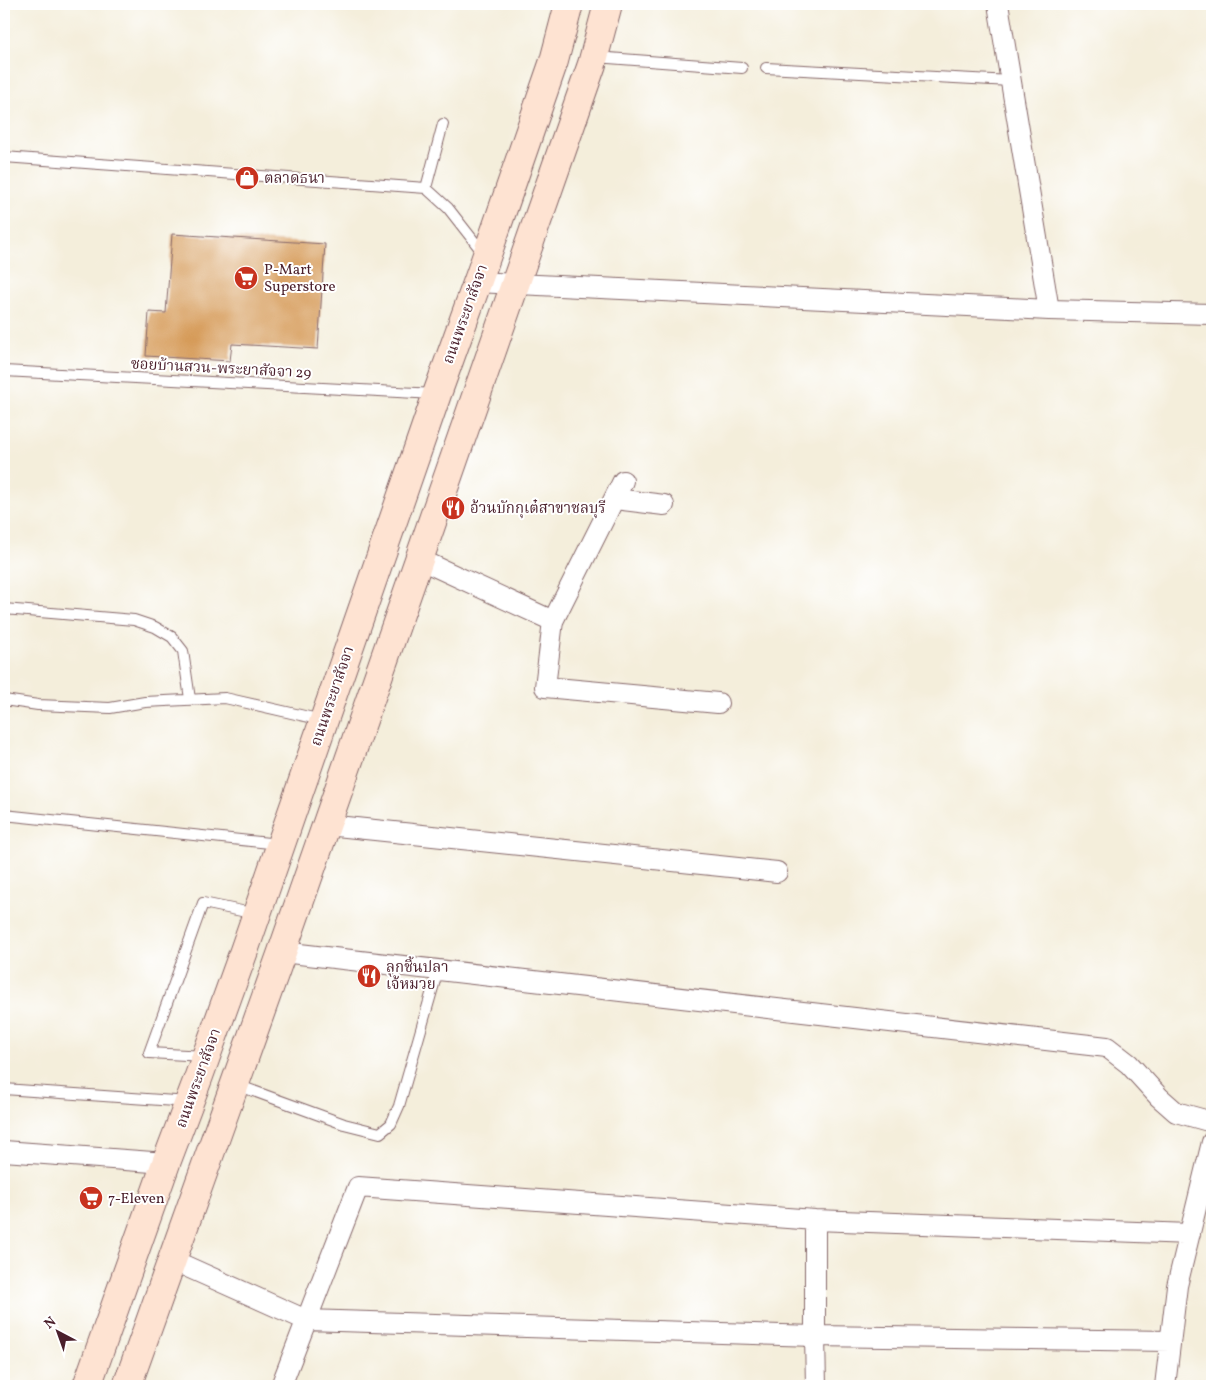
<svg xmlns="http://www.w3.org/2000/svg" width="1216" height="1390" viewBox="0 0 1216 1390" font-family="Vollkorn,'Noto Serif Thai',serif">
  <style>
    .building { fill: #d59a57 }
    .lines { fill: none; stroke-linecap: round; stroke-linejoin: round }
    .lane-casing { stroke: #866769; stroke-width: 12 }
    .street-casing { stroke: #866769; stroke-width: 22 }
    .secondary-casing { stroke: #866769; stroke-width: 30 }
    .lane { stroke: #fff; stroke-width: 10 }
    .street { stroke: #fff; stroke-width: 20 }
    .secondary { stroke: #fee3d2; stroke-width: 28 }
    .labels { text-anchor: middle; stroke-width: 4; stroke-linejoin: round; paint-order: stroke }
    .poi-label { font-size: 15px; fill: #4a1f2b; stroke: #fff; text-anchor: start }
    .street-label { font-size: 15px; fill: #4a1f2b; stroke: #fff }
  </style>
  <rect width="100%" height="100%" fill="#fff"/>
  <filter id="ink" filterUnits="userSpaceOnUse"><feTurbulence type="fractalNoise" baseFrequency=".02" numOctaves="2"/><feDisplacementMap in="SourceGraphic" scale="10" xChannelSelector="R" yChannelSelector="G"/><feConvolveMatrix kernelMatrix="1 2 1 2 8 2 1 2 1" color-interpolation-filters="sRGB"/></filter>
  <filter id="wash" filterUnits="userSpaceOnUse"><feTurbulence type="fractalNoise" baseFrequency=".0096" numOctaves="4" result="noise"/><feDisplacementMap in="SourceGraphic" scale="20" xChannelSelector="R" yChannelSelector="G"/><feGaussianBlur stdDeviation="1.12" result="paint"/><feColorMatrix in="noise" values="0 0 0 0 0 0 0 0 0 0 0 0 0 0 0 0 0 1.4 0 .05"/><feComposite in="paint" operator="in"/></filter>
  <g filter="url(#wash)">
    <rect width="100%" height="100%" fill="#f4eedb"/>
    <g id="blocks">
      <path class="building" d="M172 234 325 244 318 349 232 344 230 361 146 356 149 312 166 313Z"/>
    </g>
  </g>
  <g filter="url(#ink)">
    <use href="#blocks" fill-opacity="0" stroke="#866769" stroke-width="1"/>
    <g class="lines">
      <g class="lane-casing">
        <path id="lane" d="M595 57 742 68
          M766 68 1011 81
          M4 157 426 188 448 208 484 254
          M426 188 443 124
          M4 371 435 394
          M4 609 134 620 155 627 172 637 183 651 190 699
          M4 700 38 705 110 708 145 702 225 698 322 720
          M4 815 279 844
          M205 1056 149 1053 203 903 256 914
          M237 1085 344 1124 380 1133 391 1124 399 1106 438 970
          M4 1089 189 1102"/>
      </g>
      <g class="street-casing">
        <path id="street" d="M998 4 1049 310
          M477 282 1049 310 1212 314
          M623 481 553 621 545 687 718 703
          M615 499 664 505
          M419 559 553 621
          M327 825 777 872
          M282 952 1107 1047 1129 1064 1159 1097 1176 1112 1212 1122
          M4 1151 166 1163
          M815 1220V1336L816 1386
          M172 1260 306 1320 815 1336 1170 1341
          M281 1386 358 1187 815 1220 1190 1234
          M1165 1386 1177 1286 1212 1142"/>
      </g>
      <g class="secondary-casing">
        <path id="secondary" d="M87 1386 166 1163 199 1076 245 948 437 394 481 272 554 61 569 4
          M127 1386 282 952 592 64 608 4"/>
      </g>
      <use href="#lane" class="lane"/>
      <use href="#street" class="street"/>
      <use href="#secondary" class="secondary"/>
    </g>
  </g>
  <defs>
    <g id="shop-disc" transform="scale(1.25)"><circle r="9.5" fill="#c8321e" stroke="#fff"/><path d="M-5-2.5h2.3a2.7 3.5 0 0 1 5.4 0H5L5.5 6h-11ZM-1.5-2.5h3a1.5 2.3 0 0 0-3 0Z" fill="#fff"/></g>
    <g id="supermarket-disc" transform="scale(1.25)"><circle r="9.5" fill="#c8321e" stroke="#fff"/><path d="M-6-5.5h2.5l.6 2H6L4.5 2H-2.5L-4.4-4H-6ZM-1.5 3.2a1.3 1.3 0 1 0 .1 0ZM3 3.2a1.3 1.3 0 1 0 .1 0Z" fill="#fff"/></g>
    <g id="restaurant-disc" transform="scale(1.25)"><circle r="9.5" fill="#c8321e" stroke="#fff"/><path d="M-5-6h1v4h1v-4h1v4h1v-4h1v5L-1.5 .5V6h-2V.5L-5-1ZM5-6V6H3V1.5H1.5Q1.5-4 5-6Z" fill="#fff"/></g>
  </defs>
  <g fill-rule="evenodd">
    <use href="#shop-disc" x="247" y="178"/>
    <use href="#supermarket-disc" x="246" y="278"/>
    <use href="#restaurant-disc" x="453" y="508"/>
    <use href="#restaurant-disc" x="369" y="976"/>
    <use href="#supermarket-disc" x="91" y="1198"/>
  </g>
  <g class="labels">
    <g class="poi-label">
      <text x="264" y="183">ตลาดธนา</text>
      <text x="264" y="274">P-Mart<tspan x="264" dy="17">Superstore</tspan></text>
      <text x="470" y="513">อ้วนบักกุเต๋สาขาชลบุรี</text>
      <text x="386" y="972">ลูกชิ้นปลา<tspan x="386" dy="17">เจ้หมวย</tspan></text>
      <text x="108" y="1203">7-Eleven</text>
    </g>
    <g class="street-label">
      <text transform="translate(465 314) rotate(-70)" y="5">ถนนพระยาสัจจา</text>
      <text transform="translate(221 368) rotate(3)" y="5">ซอยบ้านสวน-พระยาสัจจา 29</text>
      <text transform="translate(332 696) rotate(-71)" y="5">ถนนพระยาสัจจา</text>
      <text transform="translate(198 1078) rotate(-70)" y="5">ถนนพระยาสัจจา</text>
    </g>
  </g>
  <rect width="1216" height="1390" fill="none" stroke="#fff" stroke-width="20"/>
  <g transform="translate(58 1332) rotate(319)" stroke="#ffffff" stroke-width="4" paint-order="stroke">
  <path d="M0-4L9 19L0 12L-9 19Z" fill="#4a1f2b"/>
  <text y="-8" font-size="14" font-weight="bold" text-anchor="middle" fill="#4a1f2b">N</text>
  </g>
</svg>
